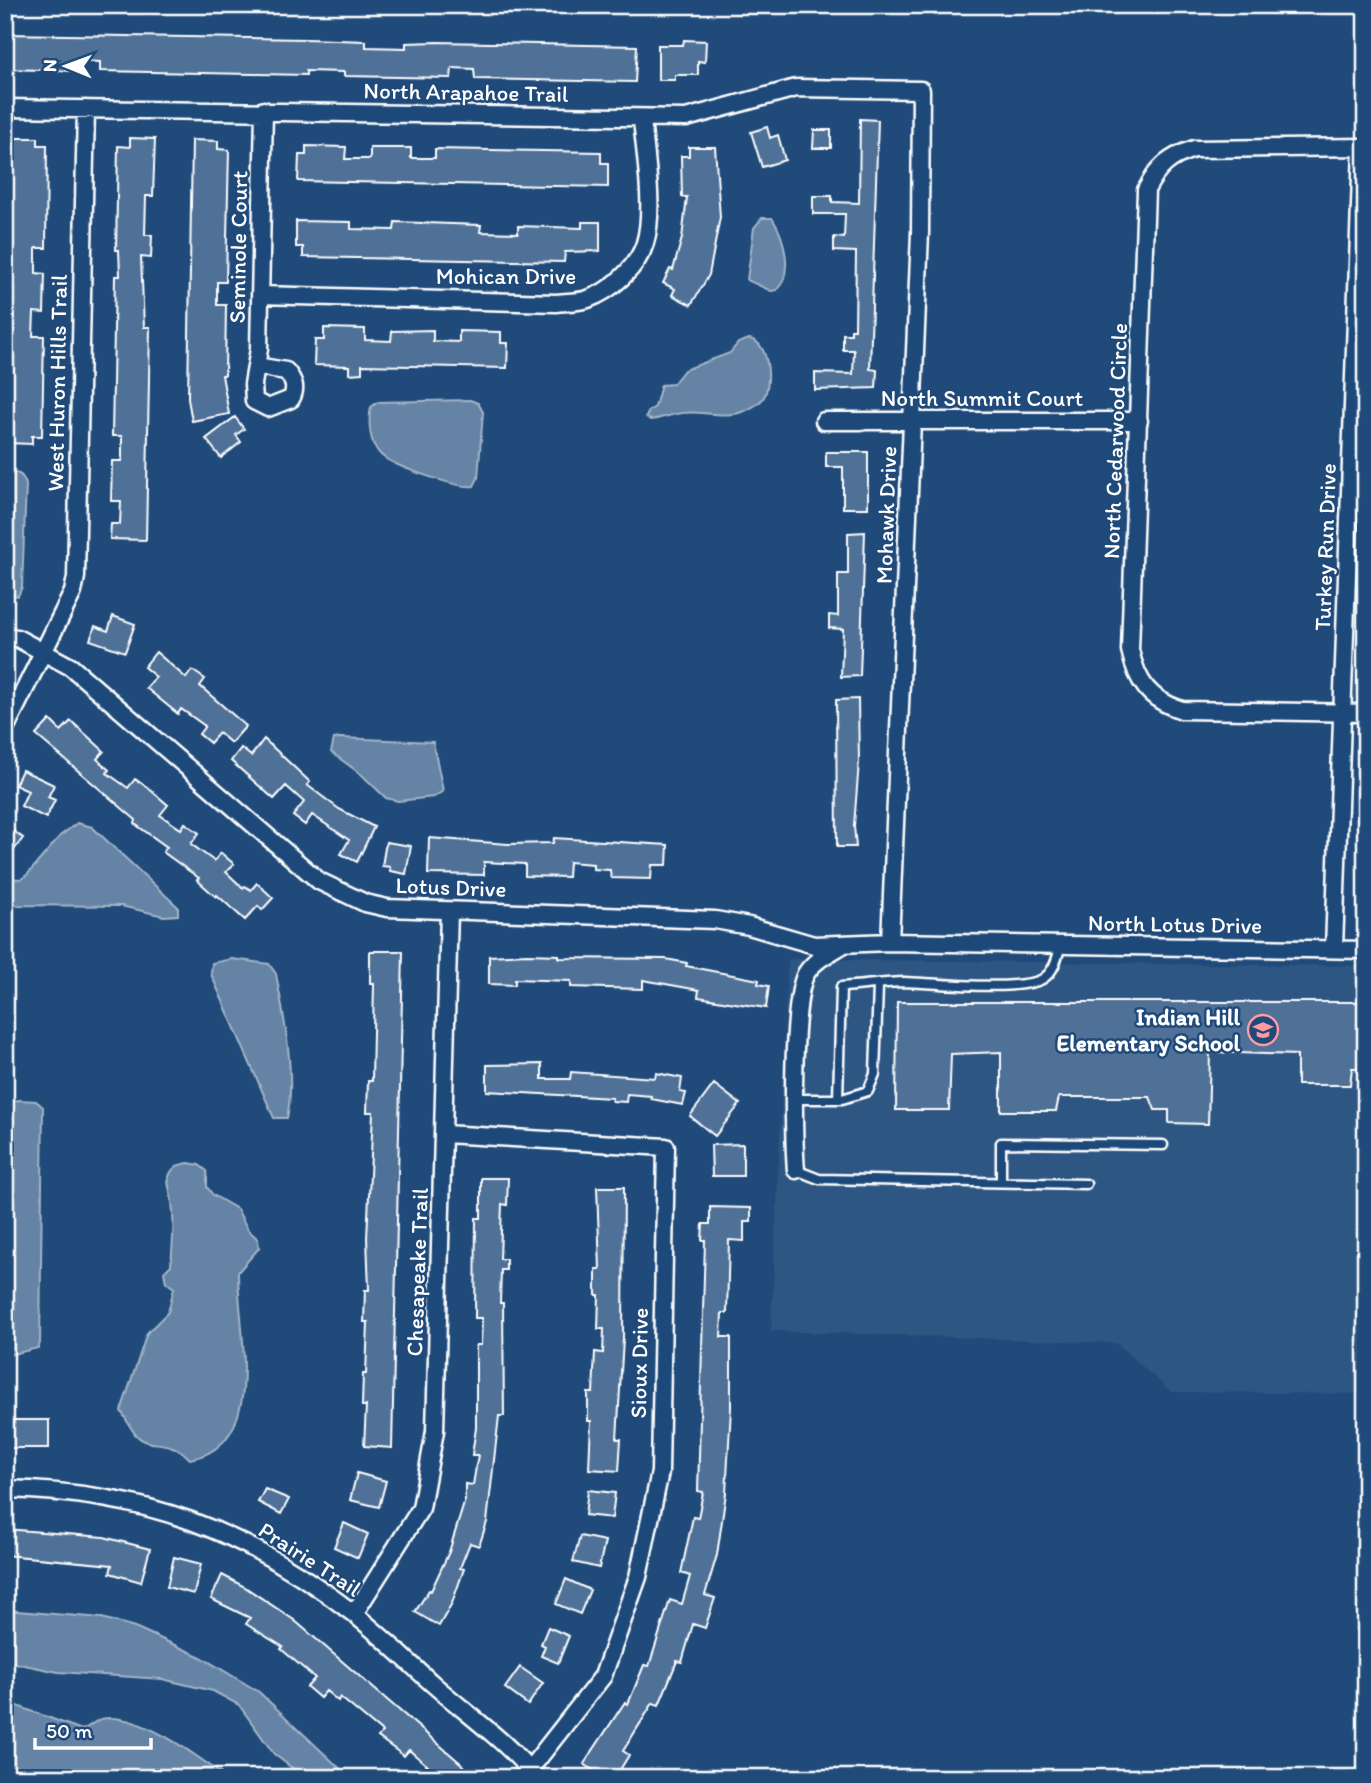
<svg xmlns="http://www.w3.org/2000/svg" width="1371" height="1783" viewBox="0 0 1371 1783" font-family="Itim,sans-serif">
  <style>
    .built { fill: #2e5683 }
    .water { fill: #6583a4; stroke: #a3b5c8; stroke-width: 2 }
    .building { fill: #507197; stroke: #fff; stroke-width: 2 }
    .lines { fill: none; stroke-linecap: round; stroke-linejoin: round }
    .lane-casing { stroke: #fff; stroke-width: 13 }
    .street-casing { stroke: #fff; stroke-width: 21 }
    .lane { stroke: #1f4a7a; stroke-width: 8 }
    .street { stroke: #1f4a7a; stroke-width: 16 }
    .labels { text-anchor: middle; stroke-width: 5; stroke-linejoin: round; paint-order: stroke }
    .street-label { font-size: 23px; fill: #fff; stroke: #1f4a7a }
    .poi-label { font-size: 23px; font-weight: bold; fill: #fff; stroke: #1f4a7a; text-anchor: end }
  </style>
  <rect width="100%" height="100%" fill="#1f4a7a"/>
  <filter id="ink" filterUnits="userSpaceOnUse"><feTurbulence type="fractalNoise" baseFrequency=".0143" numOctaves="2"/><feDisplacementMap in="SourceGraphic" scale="14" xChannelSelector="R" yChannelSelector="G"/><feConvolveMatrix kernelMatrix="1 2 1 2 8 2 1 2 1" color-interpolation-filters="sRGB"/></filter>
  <g filter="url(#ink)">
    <path class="built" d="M788 959 1366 966V1394L1171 1392 1116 1343 771 1331Z"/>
    <path class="water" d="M762 218H772C784 236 794 272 777 290L771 291 747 280 754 228Z
      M749 339C769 342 772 381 764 397 761 403 753 407 747 410 726 420 703 410 682 413 671 414 661 419 650 420L646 417 649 411 655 407 661 385 673 384 684 370 730 353 738 343Z
      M470 400 478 403 483 412 478 478 474 486C460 489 391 466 380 454 369 442 368 422 371 407L378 402Z
      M5 472C17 472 23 473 26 485L22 587 18 596 5 594Z
      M341 738 433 742 443 791 434 797 398 801 386 798 362 775 331 752 334 739Z
      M77 823 92 827 178 907V915L164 916 121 906 5 905V878L21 879 28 874 60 836Z
      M232 959 269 964 276 974C284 1016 296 1077 287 1118H274L211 974 212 963Z
      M19 1100 36 1101 43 1107 40 1343 38 1348 5 1356V1103Z
      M189 1163 199 1165 207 1171V1187L213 1195 237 1209 248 1230 258 1239 259 1248 238 1272C238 1329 269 1445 190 1459 168 1436 150 1450 136 1435 130 1428 126 1418 121 1411L147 1333 168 1312 174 1288 166 1282 164 1272 171 1265C173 1242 175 1218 171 1196 170 1189 166 1182 170 1174 174 1166 180 1164 189 1163Z
      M5 1610 102 1618 135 1627 201 1657 259 1692 350 1778H305L274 1754 239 1705 213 1691 162 1679 58 1672 5 1661Z
      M12 1704 82 1730C89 1727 95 1721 101 1719 137 1710 200 1758 227 1778H5V1705Z"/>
    <path class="building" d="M5 34 306 39 366 41V47L406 48V43L437 42 637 46 635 82 475 79 474 69 452 68 451 78 344 76V72L306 71V75L100 71V62L77 61 76 71 5 69Z
      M684 40 706 41 705 62 698 61V75H675V80H658V45H683Z
      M860 119 878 120 870 369 877 370 876 388 815 390V373L853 374 854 350H843V334H851V329H855L856 252 834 251V237L844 238 845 214H813V196H832V202L859 203Z
      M767 127 770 138 778 135 785 160 762 167 751 132Z
      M814 130H831V148H813Z
      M12 138H38V145H47L46 248H36V273L45 274 44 313 34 312 33 336H44L42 436H32V444L6 443Z
      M130 138 155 139 153 196H146L145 235H152L151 258 141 257 144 327H150L146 540 110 539 111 524H120L121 501H111L112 461H122V436H112L115 276H120L119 250H116L118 146 130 147Z
      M192 140 218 141V149L229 150 226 282H217V305H226L225 375H222L229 414 192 421 188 399Z
      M306 146 346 147 345 159H370V148H411V158H435V149L601 152V163H608V187L298 181 299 155H306Z
      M689 147H715L720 217 709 275 691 305 672 295 675 289 663 283 670 269 673 270 682 238 687 197H682L681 156H689Z
      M296 221 351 222V229L394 230 395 222 481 225 480 232 518 233V226L582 228V222H600V251L565 252 564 262 303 257V247H296Z
      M324 328 365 329V340L391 341 392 331 433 330V341L459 342V331L501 332V343H508L507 368 362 365V373L349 374V366L314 365 315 340H324Z
      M235 417 244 429 236 435 241 442 221 458 206 439Z
      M826 452H868V508H843V467H826Z
      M865 532 860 676 841 677 843 629 829 628V615L838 616V574H848V533Z
      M113 616 135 624 125 652 90 640 95 626 108 631Z
      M156 652 186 678 192 670 205 679 200 686 246 726 231 743 219 733 210 743 199 734 205 726 181 709 178 714 146 688 156 677 144 667Z
      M858 699 859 762 854 826 856 847H837L836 700Z
      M50 720 61 731 71 721 104 751 97 759 109 770 107 773 128 788 135 779 147 787 168 805 160 815 181 829 185 823 199 833 191 844 214 861 221 853 234 864 226 872 243 888 245 886 251 890 257 883 273 898 262 910 258 906 245 920 217 895 216 897 197 880 199 878 163 852 167 847 135 824 136 820 36 735Z
      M264 739 310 782 307 785 339 809 374 827 357 862 341 854 349 840 312 815 305 825 293 816 304 802 286 786 274 799 231 761 241 748 251 756Z
      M22 770 54 785 48 797 55 800 46 818 21 806 28 791 15 785Z
      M5 825 23 838 5 862Z
      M429 838 508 844 553 843 554 838 668 845 667 865H652L651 879 611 878 610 870 593 869V864L569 862 568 877 525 876V864L484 862V875L428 874Z
      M386 842 411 846 406 874 390 871V867L382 866Z
      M370 951H403L392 1448 364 1446 366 1406H362L363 1374H366L368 1322H364L365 1290H369L367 1238 373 1112H367L368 1081H372L374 983H370Z
      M527 954 559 955V958L666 959 687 963 686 966 759 980 758 984 769 986 766 1008 698 997 699 990 643 980V989L571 987V981L515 979V985L489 984V956Z
      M897 1002H1360V1020L1366 1019V1068H1352L1350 1085H1297V1055L1210 1052 1208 1124 1169 1123V1110H1155L1150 1097H1059L1056 1111H1001V1052L951 1054 949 1110H896Z
      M542 1064V1079H570L571 1072 655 1078 656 1073 682 1078 680 1092 686 1093 683 1105 651 1099V1096L627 1094 626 1102 612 1101V1098L487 1091V1065Z
      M714 1084 740 1104 715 1136 690 1116Z
      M743 1144V1176H712L711 1145Z
      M481 1178H508L507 1205 502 1204 500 1259H506V1270H501L500 1303H503L504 1416H499L487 1522 479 1546 470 1543 460 1568 464 1569 452 1603 439 1626 415 1612 429 1590 431 1591 449 1552 465 1500V1484L473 1485 478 1455H472L476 1428V1345H481L482 1318H475L476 1218H481Z
      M597 1187H624L623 1339 617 1439H621L619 1471 589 1469 591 1421H588V1393H593L595 1352 603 1353 604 1329H598L599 1295H596V1269H600Z
      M710 1207 751 1208V1222H744V1241L729 1240 727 1313H722L721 1337H731V1409L726 1493 717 1555 705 1595 715 1598 705 1628 693 1624 682 1662 677 1661 659 1705 653 1703 623 1751 629 1755 615 1778H605L584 1764 625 1702 628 1704 644 1665 649 1666 670 1600 682 1604 690 1576 681 1573 693 1517 698 1518 703 1492 698 1491 705 1240H702L703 1224H710Z
      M5 1420H49V1448H5Z
      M357 1473 386 1481 379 1507 350 1500Z
      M265 1489 289 1499 281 1514 258 1502Z
      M588 1490 615 1493 612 1518 585 1515Z
      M344 1523 368 1534 358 1558 334 1547Z
      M5 1529 104 1537 150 1549 141 1582 110 1573 112 1565 5 1555Z
      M580 1536 605 1541 599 1568 573 1562Z
      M174 1557 201 1564 194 1594 167 1587Z
      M222 1575 245 1587 294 1620 478 1778H442L409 1750 404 1756 378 1737 382 1732 340 1697 338 1701 326 1691 320 1698 307 1687 315 1678 281 1649 283 1647 246 1624 250 1618 211 1599Z
      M566 1579 590 1590 580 1614 556 1604Z
      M548 1627 569 1636 558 1663 541 1656 545 1646 541 1644Z
      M520 1667 543 1683 528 1705 505 1688Z"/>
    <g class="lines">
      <g class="lane-casing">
        <path id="lane" d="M795 1099H842L868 1091 875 1074 878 986
          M838 1099 841 987C863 986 884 982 905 982 934 983 1024 992 1044 978 1055 970 1057 957 1061 945
          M796 1170 819 1179 1086 1184
          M1001 1182V1143L1163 1145"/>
      </g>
      <g class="street-casing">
        <path id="street" d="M5 108 686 118 796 88 921 90 920 233 890 942
          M1366 147 1194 149C1169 157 1158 167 1146 190L1130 650C1137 682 1149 700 1182 710L1366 713
          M260 295 556 303C566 302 579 302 588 299 611 291 638 267 645 243 655 210 645 154 642 119
          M256 366 286 371C294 381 297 388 291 399L268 408 254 401 253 384 259 349 264 110
          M824 421H1139
          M5 636 17 638 71 667 319 881 365 903 387 908 715 920 749 926 814 945 890 942 1366 950
          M5 729 73 592 76 577 86 109
          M1334 949 1362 147
          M444 1134 666 1147 660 1472 638 1577 603 1676 530 1769
          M796 1170C793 1138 791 994 807 972 815 960 829 953 841 946
          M5 1489C143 1492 245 1529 354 1614 382 1636 407 1661 434 1685 467 1714 509 1743 536 1778
          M354 1614 421 1508 435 1431 449 911"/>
      </g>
      <use href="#lane" class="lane"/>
      <use href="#street" class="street"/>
    </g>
  </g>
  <defs>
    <g id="school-ring" transform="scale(1.575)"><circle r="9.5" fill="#1f4a7a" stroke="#ff9aa2" stroke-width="1.5"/><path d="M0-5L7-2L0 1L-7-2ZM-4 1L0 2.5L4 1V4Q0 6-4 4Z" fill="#ff9aa2"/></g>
  </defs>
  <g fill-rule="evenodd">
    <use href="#school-ring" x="1263" y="1030"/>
  </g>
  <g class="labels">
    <g class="street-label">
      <text transform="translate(466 92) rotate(1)" y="8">North Arapahoe Trail</text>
      <text transform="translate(238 247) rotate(-89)" y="8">Seminole Court</text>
      <text x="506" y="284">Mohican Drive</text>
      <text transform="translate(57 383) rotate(-89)" y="8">West Huron Hills Trail</text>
      <text x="982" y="406">North Summit Court</text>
      <text transform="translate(1115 441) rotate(-88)" y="8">North Cedarwood Circle</text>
      <text transform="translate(886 515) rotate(-88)" y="8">Mohawk Drive</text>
      <text transform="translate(1325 547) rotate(-88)" y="8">Turkey Run Drive</text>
      <text transform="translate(451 887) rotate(2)" y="8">Lotus Drive</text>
      <text transform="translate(1175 924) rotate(1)" y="8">North Lotus Drive</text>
      <text transform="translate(417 1272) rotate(-88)" y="8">Chesapeake Trail</text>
      <text transform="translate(639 1363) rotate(-89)" y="8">Sioux Drive</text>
      <text transform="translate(310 1559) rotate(33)" y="8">Prairie Trail</text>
    </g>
    <g class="poi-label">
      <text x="1240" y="1025">Indian Hill<tspan x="1240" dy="26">Elementary School</tspan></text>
    </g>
  </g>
  <rect width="1371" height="1783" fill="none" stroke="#1f4a7a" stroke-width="28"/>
  <rect x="14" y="14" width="1343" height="1755" fill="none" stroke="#fff" stroke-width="2.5" filter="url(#ink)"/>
  <g transform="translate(66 66) rotate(271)" stroke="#1f4a7a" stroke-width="5" paint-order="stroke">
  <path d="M0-5L12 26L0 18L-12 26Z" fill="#ffffff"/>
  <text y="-10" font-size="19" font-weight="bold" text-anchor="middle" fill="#ffffff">N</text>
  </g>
  <path d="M35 1738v10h116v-10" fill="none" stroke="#ffffff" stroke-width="3.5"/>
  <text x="46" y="1738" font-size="21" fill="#ffffff" stroke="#1f4a7a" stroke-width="5" paint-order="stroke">50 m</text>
</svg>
